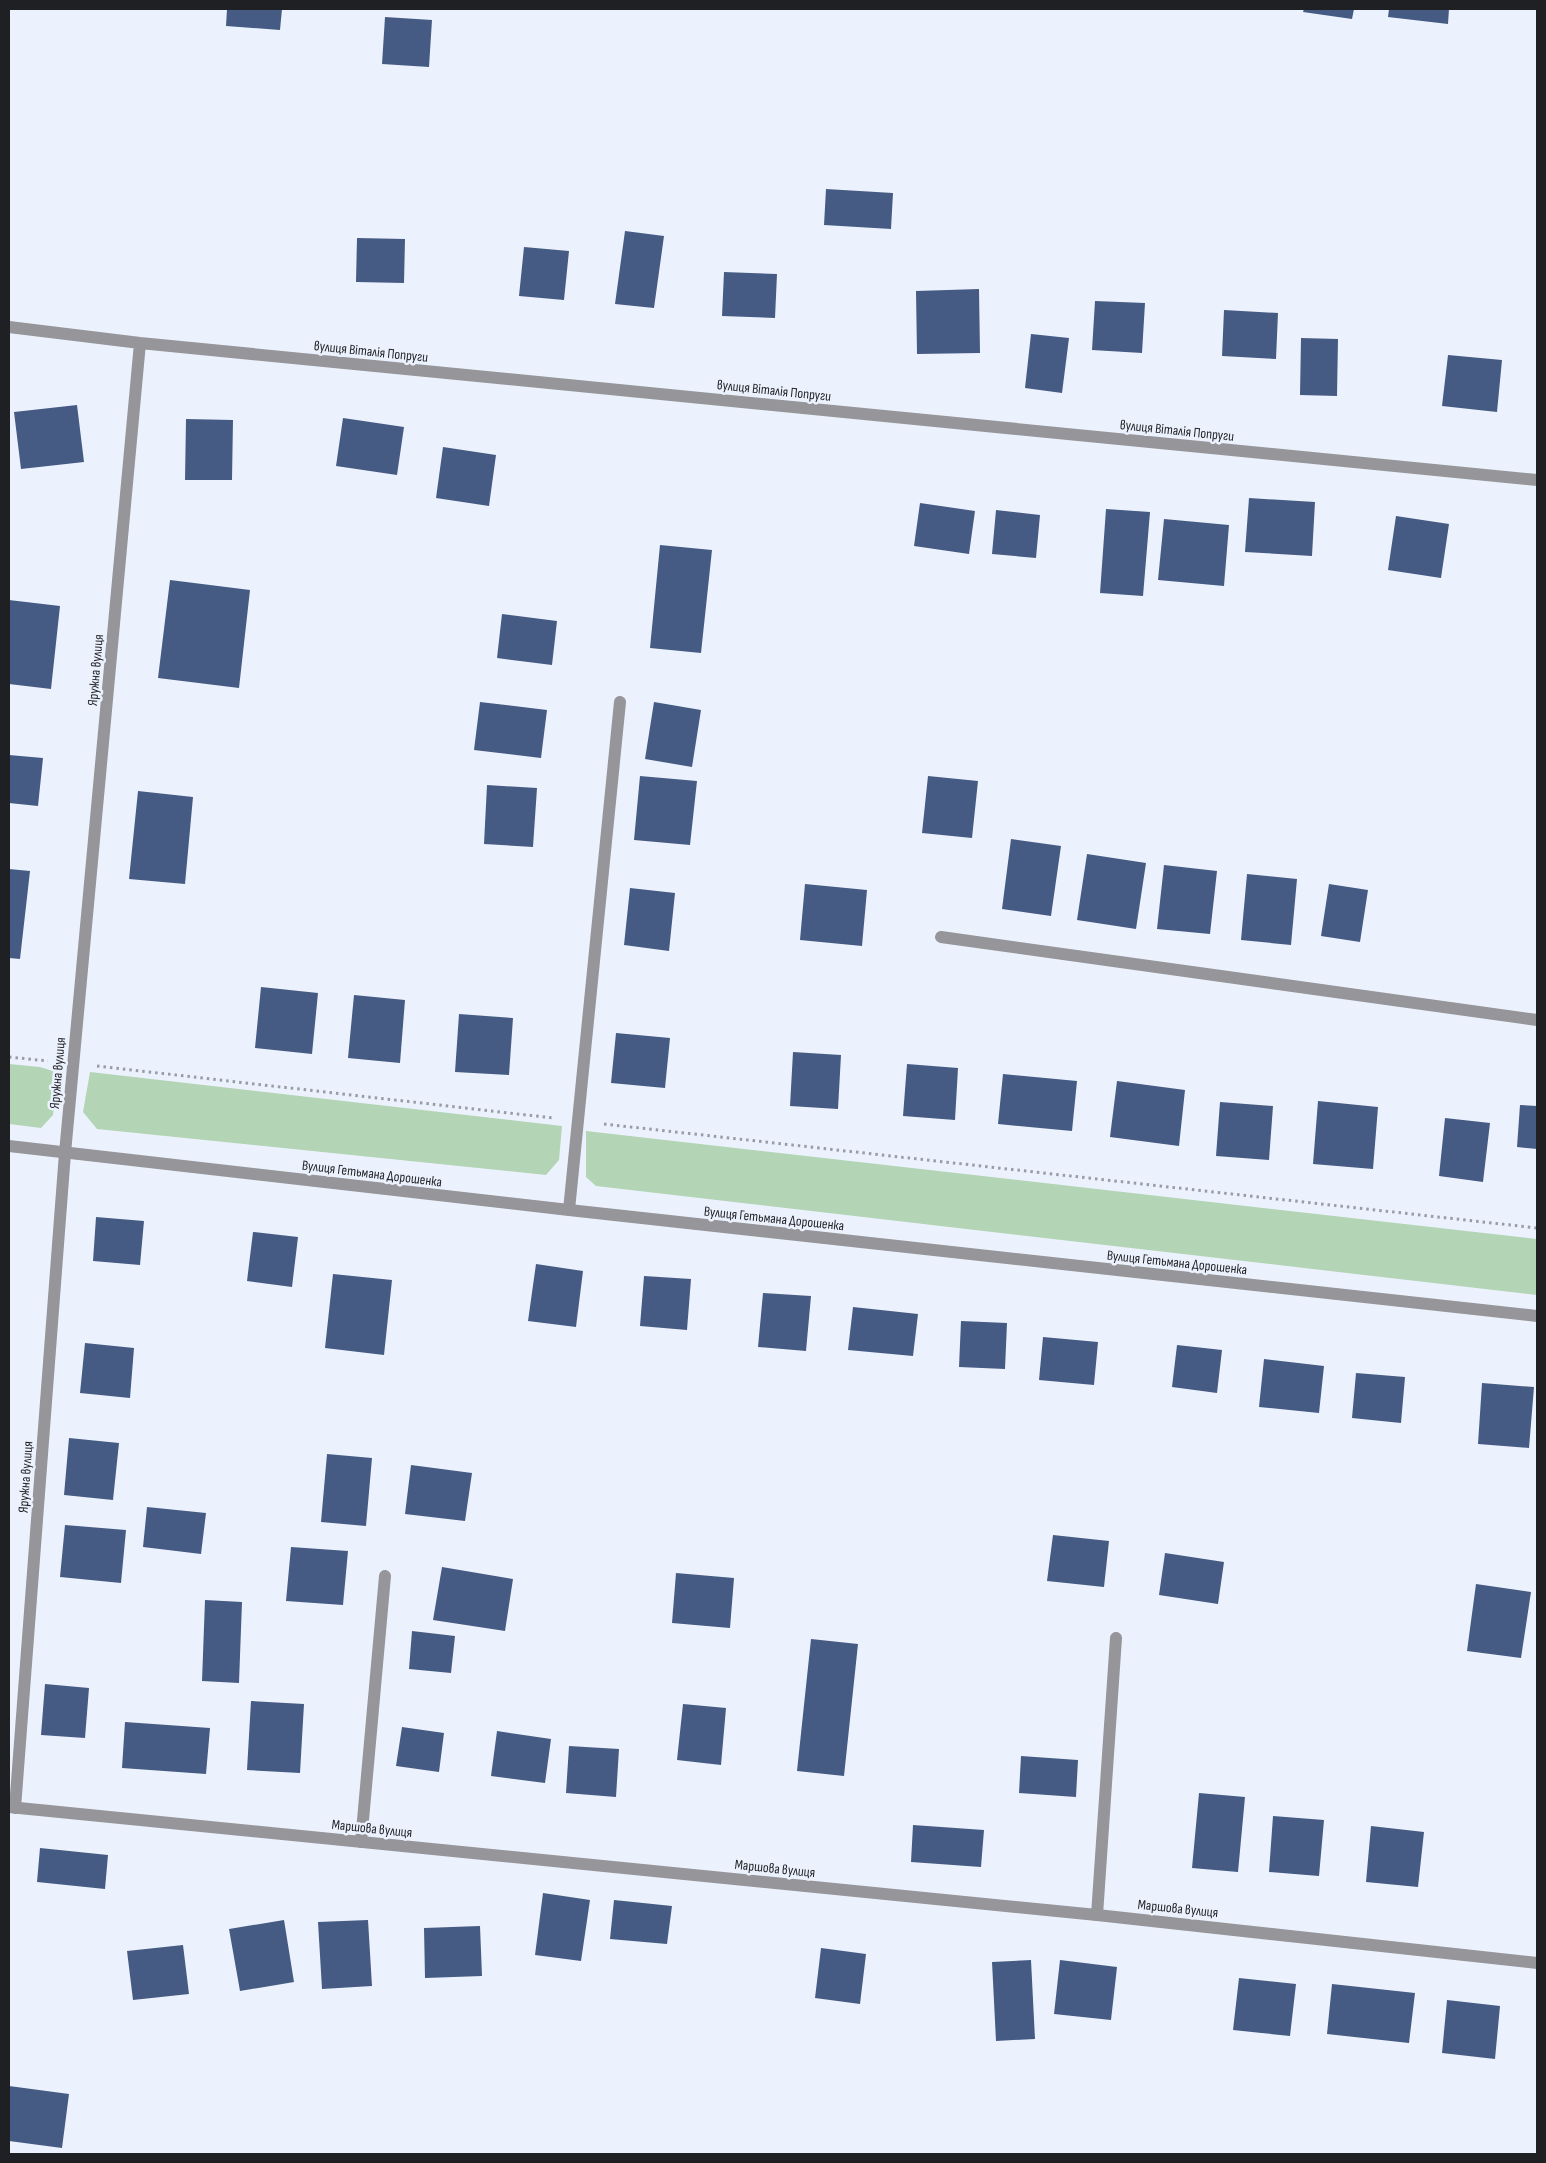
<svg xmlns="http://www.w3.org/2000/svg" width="1546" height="2163" viewBox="0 0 1546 2163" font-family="'Sofia Sans Condensed',sans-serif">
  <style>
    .green { fill: #b3d4b5 }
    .building { fill: #465b83 }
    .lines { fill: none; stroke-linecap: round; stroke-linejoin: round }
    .path { stroke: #989ca4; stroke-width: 3; stroke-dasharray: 2.5 4; stroke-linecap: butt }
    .service { stroke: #95959a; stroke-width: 12 }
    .minor { stroke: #95959a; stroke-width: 12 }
    .tertiary { stroke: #95959a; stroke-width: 12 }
    .labels { text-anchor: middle; stroke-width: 5; stroke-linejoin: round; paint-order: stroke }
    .street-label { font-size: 14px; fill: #1e2024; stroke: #ecf2fd }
  </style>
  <rect width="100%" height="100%" fill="#ecf2fd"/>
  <path class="green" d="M9 1064 40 1067 56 1072 57 1085 53 1115 41 1128 9 1124Z
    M90 1072 562 1126 559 1160 546 1175 97 1129 83 1112Z
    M586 1131 1537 1239V1295L596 1186 586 1177Z"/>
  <path class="building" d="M227 9H282L280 30 226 26Z
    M1304 9H1354L1352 19 1303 12Z
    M1389 9H1449L1448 24 1388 17Z
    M385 17 432 20 429 67 382 64Z
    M826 189 893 193 891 229 824 225Z
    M625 231 664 236 654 308 615 304Z
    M357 238 405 239 404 283 356 282Z
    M524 247 569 251 564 300 519 296Z
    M724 272 777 274 775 318 722 316Z
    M979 289 980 353 917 354 916 291Z
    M1095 301 1145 303 1142 353 1092 350Z
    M1224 310 1278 313 1276 359 1222 356Z
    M1031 334 1069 338 1062 393 1025 388Z
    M1301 338 1338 339 1337 396 1300 395Z
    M1448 355 1502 360 1497 412 1442 406Z
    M77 405 84 462 21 469 14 412Z
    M343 418 404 427 397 475 336 466Z
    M186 419 233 420 232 480H185Z
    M443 447 496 455 489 506 436 498Z
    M1249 498 1315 502 1312 556 1245 552Z
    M920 503 975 511 969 554 914 546Z
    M1106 509 1150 512 1143 596 1100 593Z
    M996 510 1040 515 1036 558 992 554Z
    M1396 516 1449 524 1441 578 1388 570Z
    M1164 519 1229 525 1224 586 1158 580Z
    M660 545 712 550 701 653 650 648Z
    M170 580 250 590 239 688 158 678Z
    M9 600 60 606 51 689 9 684Z
    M502 614 557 621 552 665 497 658Z
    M480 702 547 710 541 758 474 750Z
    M654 702 701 710 692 767 645 759Z
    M9 755 43 758 38 806 9 803Z
    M640 776 697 781 690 845 634 840Z
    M928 776 978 781 972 838 922 833Z
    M487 785 537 788 533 847 484 844Z
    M138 791 193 797 185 884 129 879Z
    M1011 839 1061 846 1051 916 1002 909Z
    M1087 854 1146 863 1136 929 1077 920Z
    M1164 865 1217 871 1210 934 1157 929Z
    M9 869 30 871 20 959 9 958Z
    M1247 874 1297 879 1291 945 1241 940Z
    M805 884 867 890 862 946 800 940Z
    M1329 884 1368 890 1360 942 1321 936Z
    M630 888 675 893 669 951 624 945Z
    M261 987 318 993 312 1054 255 1048Z
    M354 995 405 1000 400 1063 348 1058Z
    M459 1014 513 1018 509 1075 455 1072Z
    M616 1033 670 1038 665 1088 611 1083Z
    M793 1052 841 1055 838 1109 790 1106Z
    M907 1064 958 1068 955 1120 903 1116Z
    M1003 1074 1077 1081 1072 1131 998 1124Z
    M1117 1081 1185 1090 1179 1146 1110 1137Z
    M1318 1101 1378 1107 1373 1169 1313 1164Z
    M1220 1102 1273 1106 1269 1160 1216 1156Z
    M1520 1105 1537 1106V1149L1517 1147Z
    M1445 1118 1490 1123 1483 1182 1439 1176Z
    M96 1217 144 1221 140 1265 93 1261Z
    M253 1232 298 1237 292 1287 247 1281Z
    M536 1264 583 1271 576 1327 528 1321Z
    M333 1274 392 1280 384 1355 325 1348Z
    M644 1276 691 1279 687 1330 640 1326Z
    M763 1293 811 1296 806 1351 758 1347Z
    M853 1307 918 1314 913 1356 848 1350Z
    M961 1321 1007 1323 1005 1369 959 1367Z
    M1043 1337 1098 1342 1094 1385 1039 1380Z
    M85 1343 134 1348 130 1398 80 1393Z
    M1177 1345 1222 1350 1217 1393 1172 1387Z
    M1264 1359 1324 1366 1319 1413 1259 1407Z
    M1356 1373 1405 1377 1401 1423 1352 1418Z
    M1482 1383 1534 1387 1529 1448 1478 1444Z
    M69 1438 119 1443 113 1500 64 1495Z
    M327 1454 372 1458 366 1526 321 1522Z
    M411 1465 472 1473 465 1521 405 1514Z
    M147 1507 206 1513 201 1554 143 1547Z
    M65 1525 126 1530 121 1583 60 1577Z
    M1053 1535 1109 1541 1104 1587 1047 1581Z
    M291 1547 348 1551 343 1605 286 1601Z
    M1165 1553 1224 1562 1218 1604 1159 1595Z
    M442 1567 513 1579 505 1631 433 1620Z
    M676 1573 734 1578 730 1628 672 1623Z
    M1476 1584 1531 1592 1521 1658 1467 1651Z
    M205 1600 242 1602 239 1683 202 1681Z
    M412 1631 455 1636 451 1673 409 1669Z
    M811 1639 858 1644 844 1776 797 1771Z
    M45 1684 89 1688 85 1738 41 1735Z
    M251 1701 304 1704 300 1773 247 1770Z
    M683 1704 726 1708 721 1765 677 1760Z
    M125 1722 210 1728 206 1774 122 1768Z
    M402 1727 444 1733 439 1772 396 1766Z
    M497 1731 551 1739 545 1783 491 1776Z
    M569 1746 619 1749 616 1797 566 1793Z
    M1021 1756 1078 1760 1076 1797 1019 1793Z
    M1199 1793 1245 1797 1238 1872 1192 1868Z
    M1273 1816 1324 1820 1319 1876 1269 1872Z
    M913 1825 984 1830 981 1867 911 1862Z
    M1371 1826 1424 1832 1418 1887 1366 1882Z
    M40 1848 108 1855 105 1889 37 1882Z
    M543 1893 590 1900 581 1961 535 1955Z
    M614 1900 672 1906 667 1944 610 1939Z
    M284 1920 294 1982 240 1991 229 1929Z
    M368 1920 372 1986 322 1989 318 1922Z
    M480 1926 482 1976 425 1978 424 1928Z
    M183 1945 189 1994 133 2000 127 1951Z
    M821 1948 866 1954 860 2004 815 1998Z
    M1031 1960 1035 2039 996 2041 992 1962Z
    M1060 1960 1117 1967 1111 2020 1054 2014Z
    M1239 1978 1296 1984 1290 2036 1233 2030Z
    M1332 1984 1415 1993 1409 2043 1327 2034Z
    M1447 2000 1500 2006 1495 2059 1442 2053Z
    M9 2086 69 2094 62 2148 9 2141Z"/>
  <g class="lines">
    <path class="path" d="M9 1057 48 1061
      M97 1066 553 1118
      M604 1124 1537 1228"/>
    <path class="service" d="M941 937 1537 1020
      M569 1210 620 702
      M361 1842 385 1576
      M1097 1915 1116 1638"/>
    <path class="minor" d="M9 327 140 343 1537 480
      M9 1807 1097 1915 1537 1963
      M15 1808 65 1153 140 343"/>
    <path class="tertiary" d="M9 1146 569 1210 1537 1316"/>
  </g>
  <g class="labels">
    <g class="street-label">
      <text transform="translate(371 351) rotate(6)" y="5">вулиця Віталія Попруги</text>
      <text transform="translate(774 390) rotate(6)" y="5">вулиця Віталія Попруги</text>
      <text transform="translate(1177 430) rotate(6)" y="5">вулиця Віталія Попруги</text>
      <text transform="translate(95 670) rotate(-85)" y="5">Яружна вулиця</text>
      <text transform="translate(57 1073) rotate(-85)" y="5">Яружна вулиця</text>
      <text transform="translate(372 1173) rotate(7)" y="5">Вулиця Гетьмана Дорошенка</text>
      <text transform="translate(774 1218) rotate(6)" y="5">Вулиця Гетьмана Дорошенка</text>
      <text transform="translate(1177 1262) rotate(6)" y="5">Вулиця Гетьмана Дорошенка</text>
      <text transform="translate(25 1477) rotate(-86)" y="5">Яружна вулиця</text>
      <text transform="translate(372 1828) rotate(6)" y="5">Маршова вулиця</text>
      <text transform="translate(775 1868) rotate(6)" y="5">Маршова вулиця</text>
      <text transform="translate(1178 1908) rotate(6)" y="5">Маршова вулиця</text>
    </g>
  </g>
  <rect width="1546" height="2163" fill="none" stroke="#1e2024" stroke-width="20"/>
</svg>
